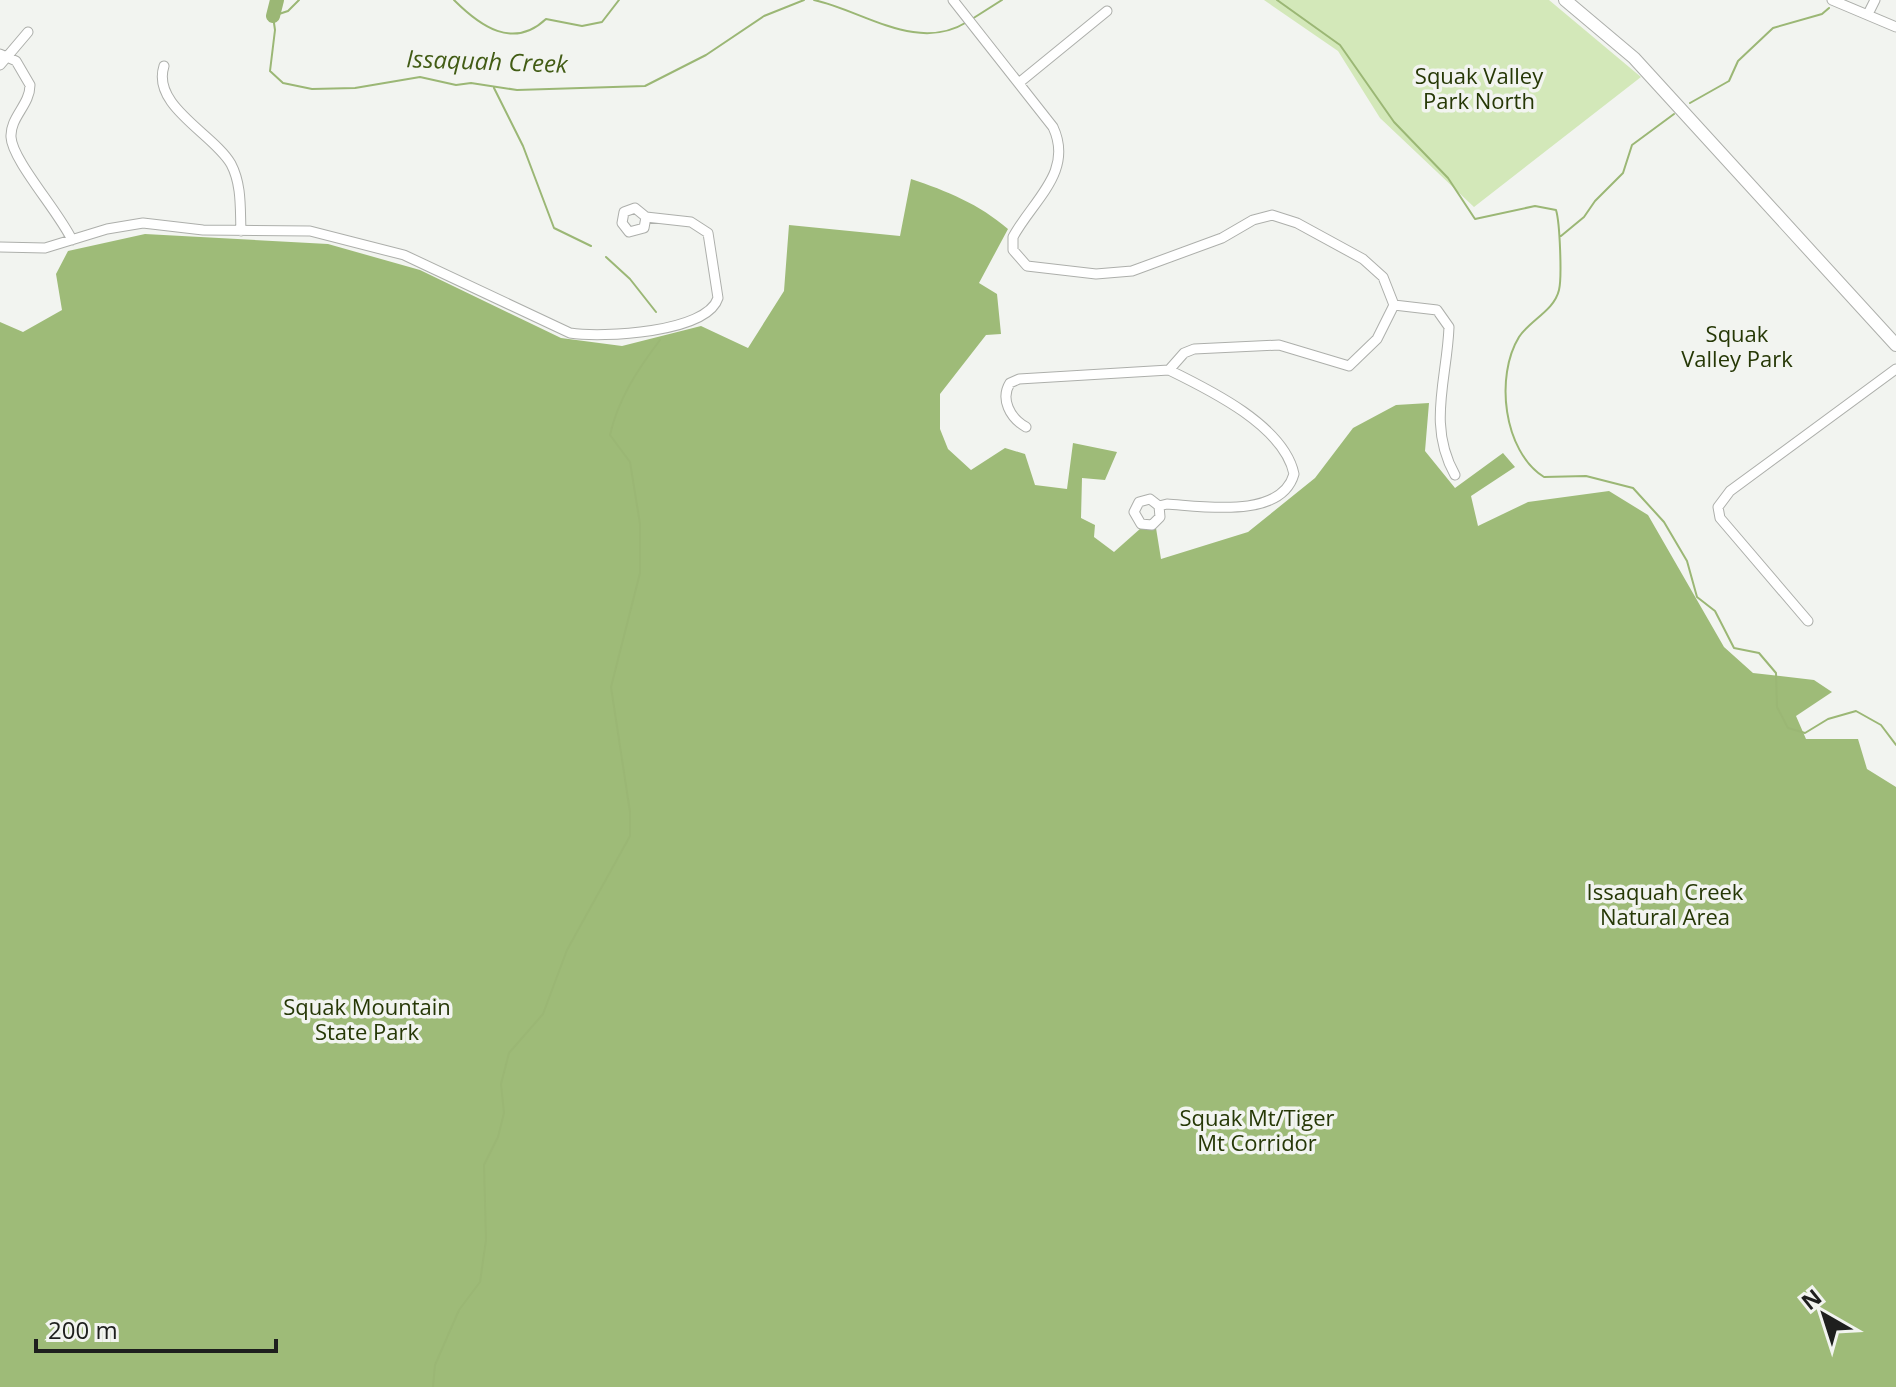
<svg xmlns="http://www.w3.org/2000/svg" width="1896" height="1387" viewBox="0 0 1896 1387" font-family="'Open Sans',sans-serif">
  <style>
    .green { fill: #d3e8b9 }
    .forest { fill: #9ebb78 }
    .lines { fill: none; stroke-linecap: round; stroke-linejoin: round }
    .stream { stroke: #9bb775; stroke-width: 2 }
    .river { stroke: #9bb775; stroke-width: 14 }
    .street-casing { stroke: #adafab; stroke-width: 11 }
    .secondary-casing { stroke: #adafab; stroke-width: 14 }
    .street { stroke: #fff; stroke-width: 9 }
    .secondary { stroke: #fff; stroke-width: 12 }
    .labels { text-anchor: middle; stroke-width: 7; stroke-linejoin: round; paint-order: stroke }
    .park-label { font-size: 22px; fill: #263806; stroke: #f2f4f0 }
    .water-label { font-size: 24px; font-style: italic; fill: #425c15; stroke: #f2f4f0 }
  </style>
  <rect width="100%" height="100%" fill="#f2f4f0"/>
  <path class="green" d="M1264 0H1549L1641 77 1474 207 1380 118 1338 51Z"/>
  <path class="forest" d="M911 179C947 191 979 204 1008 229L979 283 997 294 1001 334 986 335 940 394V429L948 449 971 470 1005 448 1025 454 1035 485 1067 489 1073 443 1117 452 1105 480 1082 478 1081 518 1095 525 1094 537 1114 552 1141 528H1156L1161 559 1248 532 1315 478 1353 428 1396 405 1429 403 1425 451 1455 488 1503 453 1515 467 1471 496 1478 526 1528 502 1609 491 1648 515 1724 647 1753 673 1814 680 1832 692 1796 716 1806 739H1858L1867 769 1896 787V1387H0V322L23 332 62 310 56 274 68 251 145 234 328 244 420 270 561 338 622 346 701 326 748 348 784 291 789 225 900 236Z"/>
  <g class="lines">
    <path class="stream" d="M299 0 288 11 273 16 275 30 270 71 283 83 312 89 355 88 420 77 456 85 471 83 517 90 645 86 706 55 764 16 804 0
      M454 0C480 26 513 50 546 19L582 26 602 22 619 0
      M814 0C864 11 917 53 967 22
      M1277 0 1340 45 1394 122 1448 178 1475 219 1535 206 1556 210C1560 223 1562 278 1559 290 1554 311 1530 320 1519 337 1495 376 1503 451 1544 477L1586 476 1633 488 1664 522 1687 561 1697 597 1715 611 1734 648 1759 653 1776 673 1777 707 1788 728 1805 733 1828 719 1856 711 1881 725 1896 745
      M972 19 1002 0
      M494 88 523 146 554 228 591 246
      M1690 103 1729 81 1738 61 1773 28 1822 14 1829 8
      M1561 236 1584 217 1595 201 1623 173 1632 145 1674 114
      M606 257 630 279 656 312
      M433 1387 435 1365 459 1310 480 1282 486 1240 484 1165 498 1137 504 1113 501 1084 509 1053 543 1014 567 950 630 836V812L611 687 640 573V524L630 462 610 435C618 399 638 369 660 340"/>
    <path class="river" d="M273 16 277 0"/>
    <g class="street-casing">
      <path id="street" d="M953 0 1053 127C1074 172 1033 200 1013 237V250L1027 266 1096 274 1132 271 1222 238 1253 220 1272 215 1297 223 1363 259 1383 277 1394 305
        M1832 0 1896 27
        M1868 14 1875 0
        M0 54 16 61 30 85C30 105 10 117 11 137 12 160 59 212 72 240
        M0 65 28 32
        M164 66C151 106 214 134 231 164 242 185 240 209 241 231
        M1020 82 1107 11
        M0 247 45 248 107 229 143 223 203 230 310 231 404 255 570 333C602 338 707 333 718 298L708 233 691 222 646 217 635 208 624 212 622 223 629 232 644 228 646 217
        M1394 305 1437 310 1449 327C1447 380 1427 425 1455 475
        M1026 427C1010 418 1000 399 1010 383L1019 379 1169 370 1184 353 1194 349 1279 345 1349 366 1377 339 1394 305
        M1159 506 1150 499 1139 502 1134 512 1141 524 1152 525 1160 517 1159 506 1167 504C1201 506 1281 520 1294 474 1284 426 1210 390 1169 370
        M1808 621 1720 518 1718 507 1730 491 1896 369"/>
    </g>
    <g class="secondary-casing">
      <path id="secondary" d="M1565 0 1634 58 1896 345"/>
    </g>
    <use href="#street" class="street"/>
    <use href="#secondary" class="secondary"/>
  </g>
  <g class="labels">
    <g class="park-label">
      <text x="1479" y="84">Squak Valley<tspan x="1479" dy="25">Park North</tspan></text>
      <text x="1737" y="342">Squak<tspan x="1737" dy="25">Valley Park</tspan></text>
      <text x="1665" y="900">Issaquah Creek<tspan x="1665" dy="25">Natural Area</tspan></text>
      <text x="367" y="1015">Squak Mountain<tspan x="367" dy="25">State Park</tspan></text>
      <text x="1257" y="1126">Squak Mt/Tiger<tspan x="1257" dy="25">Mt Corridor</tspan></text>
    </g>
    <g class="water-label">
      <text transform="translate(487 62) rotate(2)" y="8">Issaquah Creek</text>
    </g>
  </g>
  <g transform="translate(1824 1315) rotate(321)" stroke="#f2f4f0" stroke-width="6" paint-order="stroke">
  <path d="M0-6L14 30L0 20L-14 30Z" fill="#1e1f1e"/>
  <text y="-12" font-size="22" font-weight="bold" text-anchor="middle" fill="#1e1f1e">N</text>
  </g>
  <path d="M36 1339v12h240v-12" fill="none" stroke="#1e1f1e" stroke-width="4"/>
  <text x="48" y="1339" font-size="24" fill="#1e1f1e" stroke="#f2f4f0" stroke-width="6" paint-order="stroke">200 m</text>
</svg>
